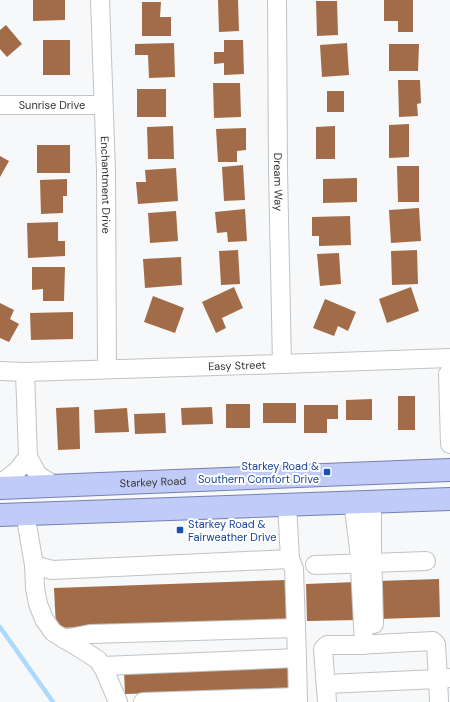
<svg xmlns="http://www.w3.org/2000/svg" width="450" height="702" viewBox="0 0 450 702" font-family="'DM Sans',sans-serif">
  <style>
    .lines { fill: none; stroke-linecap: round; stroke-linejoin: round }
    .stream { stroke: #acdafe; stroke-width: 4.5 }
    .building { fill: #a26c48 }
    .minor-casing { stroke: #c1c2c3; stroke-width: 20 }
    .major-casing { stroke: #7580b0; stroke-width: 24 }
    .minor { stroke: #fff; stroke-width: 18 }
    .major { stroke: #c1cbf7; stroke-width: 22 }
    .transit-dot { fill: #1a4fb4; stroke: #fff; stroke-width: 1.5 }
    .labels { text-anchor: middle; stroke-width: 4; stroke-linejoin: round; paint-order: stroke }
    .street-label { font-size: 11px; fill: #343535; stroke: #fff }
    .transit-label { font-size: 11px; fill: #164399; stroke: #fff; text-anchor: end }
  </style>
  <rect width="100%" height="100%" fill="#f7f8f9"/>
  <g class="lines">
    <path class="stream" d="M0 627 53 702"/>
  </g>
  <path class="building" d="M33 0H65V20L33 21Z
    M218 0H238L239 31 219 32Z
    M384 0H413V32H398V21H384Z
    M316 1H337L338 35 317 36Z
    M142 2H161L160 17H171V36H142Z
    M6 25 22 44 7 57 0 49V30Z
    M43 40H70V75H43Z
    M224 40H243L244 74 224 75V63L214 64V52H224Z
    M174 43 175 77 149 78 148 55H135V44Z
    M347 43 349 75 322 77 320 45Z
    M389 44H419L418 71H389Z
    M398 80H420L421 103 417 104 418 116 399 117Z
    M213 83H240L241 117 214 118Z
    M137 89H166V117H137Z
    M327 91H344V112H327Z
    M409 124V157L389 158V125Z
    M173 126 174 159H148L147 127Z
    M335 126V159H316V127Z
    M246 128V150L237 151V162H218L216 129Z
    M37 145H70V173H37Z
    M0 156 9 161 0 177Z
    M243 165 245 200 224 201 222 167Z
    M397 166H419V202H398Z
    M176 168 178 201 138 204 136 182H146L145 170Z
    M357 178V202L323 203V179Z
    M67 179V196H63V213L41 214 40 180Z
    M419 208 421 241 391 243 389 210Z
    M245 209 247 241 228 242 227 232 217 233 215 212Z
    M176 211 178 241 150 243 148 213Z
    M350 216 351 245 319 246V236H312V217Z
    M58 222V241H65V256L28 258 27 223Z
    M238 250 240 284 221 285 219 251Z
    M417 250 418 284 392 285 391 251Z
    M339 253 341 284 320 286 317 254Z
    M181 257 182 285 145 288 143 259Z
    M32 267H65L64 301H43V289L32 290Z
    M234 287 243 308 222 318 226 328 216 333 202 302Z
    M411 287 419 311 387 323 379 299Z
    M153 296 184 308 175 333 144 322Z
    M325 299 356 312 348 331 338 326 334 336 313 328Z
    M0 303 14 310 10 319 19 324 9 342 0 338Z
    M73 312V339L31 340 30 313Z
    M398 396H415V430H398Z
    M372 399V420H346V400Z
    M263 403H296V423H263Z
    M226 404H250V428H226Z
    M304 405H338V419H327V433H304Z
    M79 407 80 449 58 450 56 408Z
    M212 407 213 424 182 425 181 408Z
    M127 408 129 432 95 433 94 410Z
    M165 413 166 433 135 434 134 414Z
    M439 579 440 617 379 619 378 581Z
    M286 580 288 620 56 628 54 588Z
    M356 582 357 620 307 621 306 584Z
    M288 666 289 689 125 694 124 671Z"/>
  <g class="lines">
    <g class="minor-casing">
      <g id="minor">
        <path id="s1" d="M100 0 106 171 107 369"/>
        <path id="s2" d="M277 0 278 170 282 364"/>
        <path id="s3" d="M0 105H103"/>
        <path id="s4" d="M0 371 25 372 282 364 450 358"/>
        <path d="M25 372 28 457 38 475 55 486"/>
        <path d="M450 372 448 374 450 444"/>
        <path d="M0 484 17 471 28 457"/>
        <path d="M372 501V548L374 624"/>
        <path d="M353 502 359 548 364 645"/>
        <path d="M25 513 34 565 35 588 38 604 44 619 53 632 86 652 98 660 104 669 118 702"/>
        <path d="M290 559 294 569 297 658 298 702"/>
        <path d="M34 565 52 570 290 559 287 504"/>
        <path d="M315 565 426 561"/>
        <path d="M64 639 90 634 296 628"/>
        <path d="M102 666 297 658"/>
        <path d="M326 684 438 679 439 702"/>
        <path d="M143 702 298 697"/>
        <path d="M327 702 323 649 327 645H356L433 641 436 644 438 679 450 678"/>
      </g>
    </g>
    <g class="major-casing">
      <g id="major">
        <path id="s5" d="M0 488 450 470"/>
        <path d="M0 515 450 499"/>
      </g>
    </g>
    <use href="#minor" class="minor"/>
    <use href="#major" class="major"/>
  </g>
  <g class="transit-dot">
    <rect x="323" y="468" width="8" height="8" rx="2"/>
    <rect x="176" y="526" width="8" height="8" rx="2"/>
  </g>
  <g class="labels">
    <g class="street-label">
      <text dy="4" stroke="none"><textPath href="#s3" startOffset="52">Sunrise Drive</textPath></text>
      <text dy="4" stroke="none"><textPath href="#s2" startOffset="182">Dream Way</textPath></text>
      <text dy="4" stroke="none"><textPath href="#s1" startOffset="185">Enchantment Drive</textPath></text>
      <text dy="4" stroke="none"><textPath href="#s4" startOffset="237">Easy Street</textPath></text>
      <text dy="4" stroke="none"><textPath href="#s5" startOffset="153">Starkey Road</textPath></text>
    </g>
    <g class="transit-label">
      <text x="319" y="470">Starkey Road &amp;<tspan x="319" dy="13">Southern Comfort Drive</tspan></text>
      <text x="188" y="528" text-anchor="start">Starkey Road &amp;<tspan x="188" dy="13">Fairweather Drive</tspan></text>
    </g>
  </g>
</svg>
